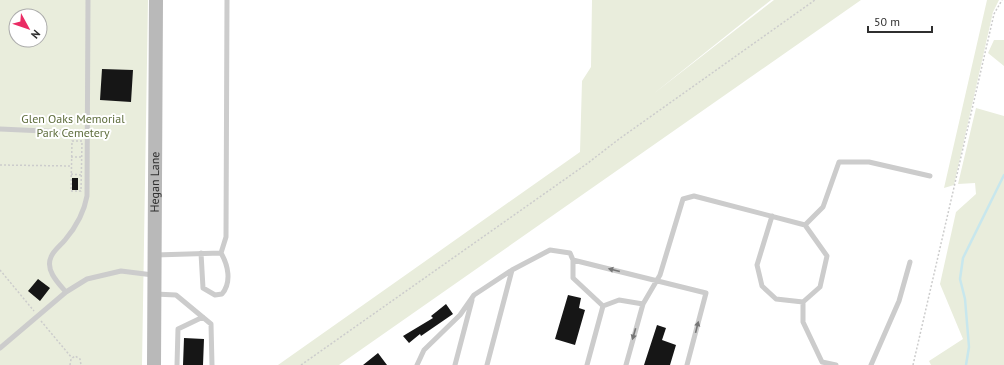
<svg xmlns="http://www.w3.org/2000/svg" width="1004" height="365" viewBox="0 0 1004 365" font-family="'PT Sans',sans-serif">
  <style>
    .green { fill: #e9eddc; fill-rule: evenodd }
    .lines { fill: none; stroke-linecap: round; stroke-linejoin: round }
    .stream { stroke: #c8e7ed; stroke-width: 2.5 }
    .building { fill: #161616 }
    .path { stroke: #ccc; stroke-width: 1.5; stroke-dasharray: 2 2; stroke-linecap: butt }
    .lane { stroke: #ccc; stroke-width: 5 }
    .secondary { stroke: #b9b9b9; stroke-width: 14 }
    .oneway { fill: #767676 }
    .labels { text-anchor: middle; stroke-width: 4; stroke-linejoin: round; paint-order: stroke }
    .park-label { font-size: 12px; fill: #5d6c3b; stroke: #fff }
    .street-label { font-size: 12px; fill: #2f2f2f; stroke: #fff }
  </style>
  <rect width="100%" height="100%" fill="#fff"/>
  <path class="green" d="M0 0H148L142 365H0ZM16 16H40V40H16Z
    M592 0H771L652 95 774 0H861L339 365H278L580 152 582 81 591 67Z
    M987 0H999L993 12 954 185 944 188Z
    M994 40H1004V66L988 53Z
    M976 108 1004 116V365H931L929 361 963 339 940 284 956 212 976 194 975 183 958 184Z"/>
  <g class="lines">
    <path class="stream" d="M966 365 969 347 965 299 960 279 963 258 1004 175"/>
  </g>
  <path class="building" d="M102 69 133 70 131 102 100 100Z
    M72 178H78V190H72Z
    M38 279 50 288 40 301 28 291Z
    M568 295 581 298 579 308 585 310 575 345 555 339Z
    M446 304 453 314 421 336 420 334 409 343 403 336 433 318 431 316Z
    M657 325 666 328 662 340 676 345 670 365H644Z
    M184 338 204 339 203 365H183Z
    M378 353 387 365H363Z"/>
  <g class="lines">
    <path class="path" d="M72 141H82L81 191H71Z
      M71 157H81
      M0 165 71 166
      M71 174 81 175
      M0 270 34 311
      M41 321 72 358
      M70 365 71 359 75 356 80 359 81 365
      M301 365 588 163 619 139 815 0
      M913 365 994 14 1002 0"/>
    <path class="lane" d="M0 129 88 133
      M805 225 823 207 839 162H869L930 176
      M201 253 203 288 215 295 222 294C232 282 228 265 221 253
      M155 255 221 253 226 237 227 0
      M573 260 706 293 687 365
      M66 292C58 283 45 270 51 257 53 251 61 245 65 240 76 227 84 213 87 196L88 0
      M155 294 176 295 211 324 212 365
      M803 302V322L822 362 836 365
      M603 306 619 300 643 304
      M0 348 66 292 87 279 121 271 153 275
      M177 365 178 329 203 317
      M417 365 424 350 460 315 474 295 512 270
      M455 365 472 300
      M487 365 512 270 550 250 570 253 573 260V278L603 306
      M587 365 603 306
      M626 365 643 304 660 275 683 199 694 196 805 225 827 256 820 287 803 302 776 299 762 286 757 265 772 216
      M871 365 899 301 910 262"/>
    <path class="secondary" id="s1" d="M154 365 156 0"/>
  </g>
  <defs><path id="oneway-solid" d="M-6-.8H1V-3.2L6.5 0L1 3.2V.8H-6Z"/></defs>
  <g class="oneway">
    <use href="#oneway-solid" transform="translate(614 270) rotate(-166)"/>
    <use href="#oneway-solid" transform="translate(697 327) rotate(-76)"/>
    <use href="#oneway-solid" transform="translate(634 334) rotate(106)"/>
  </g>
  <g class="labels">
    <g class="park-label">
      <text x="73" y="123">Glen Oaks Memorial<tspan x="73" dy="14">Park Cemetery</tspan></text>
    </g>
    <g class="street-label">
      <text dy="4" stroke="none"><textPath href="#s1" startOffset="183">Hegan Lane</textPath></text>
    </g>
  </g>
  <g transform="translate(28 28) rotate(130)"><circle r="19" fill="#ffffff" stroke="#acacac"/>
  <path d="M0-3L7 15L0 10L-7 15Z" fill="#ea2c64"/>
  <text y="-6" font-size="11" font-weight="bold" text-anchor="middle" fill="#2f2f2f">N</text>
  </g>
  <path d="M868 26v6h64v-6" fill="none" stroke="#2f2f2f" stroke-width="2"/>
  <text x="874" y="26" font-size="12" fill="#2f2f2f" stroke="#ffffff" stroke-width="3" paint-order="stroke">50 m</text>
</svg>
